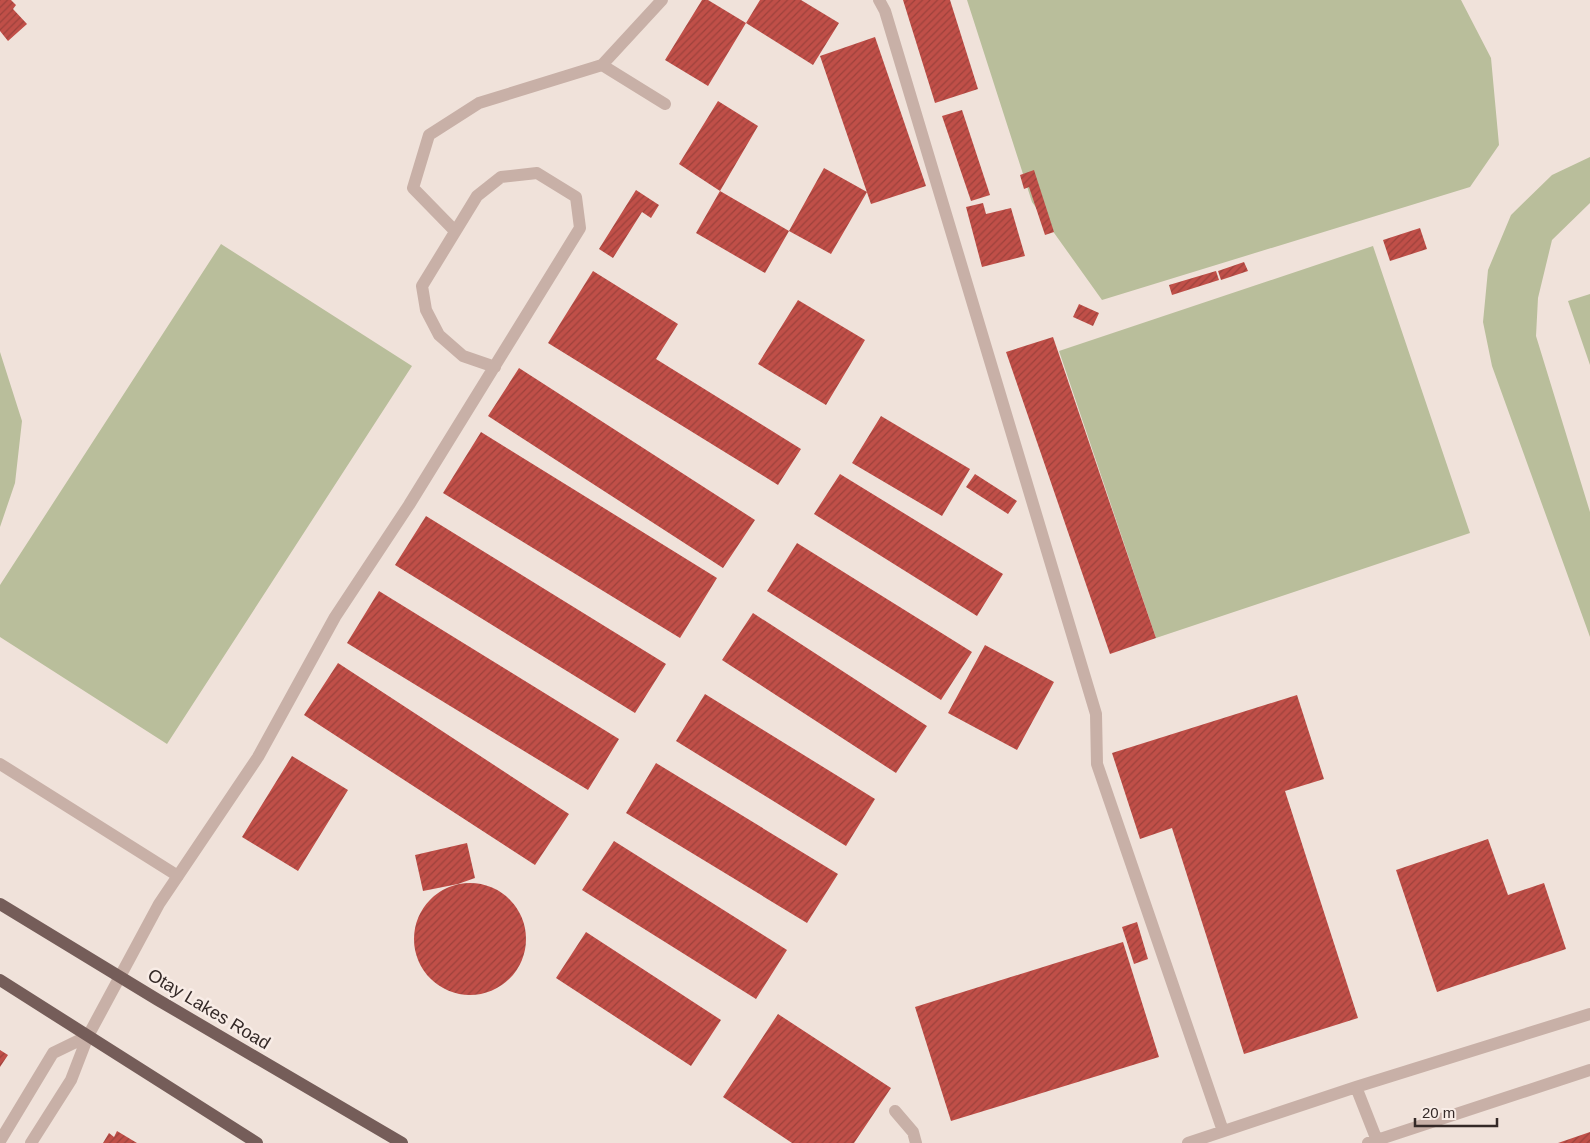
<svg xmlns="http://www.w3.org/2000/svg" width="1590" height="1143" viewBox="0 0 1590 1143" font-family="Arial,sans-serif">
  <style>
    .green { fill: #b9be9b }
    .building { fill: url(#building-hatch) }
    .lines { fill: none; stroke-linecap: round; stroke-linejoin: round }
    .minor { stroke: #c8b0a7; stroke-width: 12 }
    .major { stroke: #755d59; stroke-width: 12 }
    .labels { text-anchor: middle; stroke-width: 5; stroke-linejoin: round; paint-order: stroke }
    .street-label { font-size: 18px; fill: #342927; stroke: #f8ece6 }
  </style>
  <defs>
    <pattern id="building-hatch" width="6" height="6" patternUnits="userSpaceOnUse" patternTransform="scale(1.25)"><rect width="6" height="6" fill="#c04f48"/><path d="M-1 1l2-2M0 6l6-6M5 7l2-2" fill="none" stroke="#9d423c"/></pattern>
  </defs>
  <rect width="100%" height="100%" fill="#f0e2da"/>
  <path class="green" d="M967 0H1461L1491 58 1499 145 1470 187 1102 300 1032 202Z
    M1590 157V203L1552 240 1538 298 1536 336 1590 512V637L1492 366 1483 322 1488 270 1511 215 1552 175Z
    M221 244 412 366 167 744 0 637V585Z
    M1373 246 1470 533 1156 638 1059 351Z
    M1590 294V365L1568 301Z
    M0 352 22 421 15 483 0 527Z"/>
  <path class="building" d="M0 0H11L16 5 13 9 27 24 8 41 0 31Z
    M702 0H708L746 23 708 86 665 60Z
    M760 0H801L839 23 813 65 746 23Z
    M903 0H950L978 89 935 103Z
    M875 37 926 186 871 204 820 56Z
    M718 101 758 126 720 191 679 164Z
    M962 110 990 195 971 201 942 116Z
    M824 168 867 192 831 254 789 231Z
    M1034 170 1054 232 1045 235 1029 187 1024 189 1020 175Z
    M636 190 659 205 651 218 642 212 613 258 599 249Z
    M720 191 789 231 765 273 696 233Z
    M983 203 986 214 1011 208 1025 256 982 267 966 207Z
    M1420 228 1427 249 1390 261 1383 240Z
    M1244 262 1248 271 1221 280 1218 271Z
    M593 271 678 324 656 359 801 449 778 485 548 343Z
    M1216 271 1219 280 1172 295 1169 285Z
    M798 300 865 340 826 405 758 364Z
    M1079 304 1099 313 1093 326 1073 317Z
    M1053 337 1156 638 1110 654 1006 352Z
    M519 368 755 520 723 568 488 416Z
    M881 416 970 469 942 516 852 463Z
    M481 432 717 578 680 638 443 493Z
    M840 474 1003 574 977 616 814 514Z
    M975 474 1017 501 1008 514 966 487Z
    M426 516 666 664 635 713 395 565Z
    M797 543 972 652 941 700 767 591Z
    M379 591 619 739 588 790 347 643Z
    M753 613 927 726 896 773 722 660Z
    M985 645 1054 682 1017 750 948 713Z
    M338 663 569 814 535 865 304 715Z
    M705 694 875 799 846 846 676 741Z
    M1297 695 1324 779 1285 791 1358 1018 1244 1054 1172 828 1140 839 1112 753Z
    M292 756 348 790 298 871 242 837Z
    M656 763 838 874 807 923 626 813Z
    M1488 839 1508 895 1544 883 1566 949 1437 992 1396 870Z
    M614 841 787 950 756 999 582 890Z
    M467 843 475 878 458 884 423 891 415 855Z
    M414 939a56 56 0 1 1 112 0a56 56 0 1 1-112 0Z
    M1137 922 1148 959 1134 964 1122 927Z
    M586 932 721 1020 691 1066 556 978Z
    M1123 942 1159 1057 951 1121 915 1007Z
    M778 1014 891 1088 854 1143H792L723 1097Z
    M0 1050 8 1055 0 1067Z
    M117 1131 137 1143H103L109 1133 114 1137Z
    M1590 1132V1143H1558Z"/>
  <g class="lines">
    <path class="minor" d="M879 0 885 11 1096 714 1097 764 1223 1131
      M602 65 665 104
      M455 231 413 188 429 135 479 103 602 65 662 0
      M0 764 178 876
      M1356 1087 1378 1143
      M895 1111 913 1132 916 1143
      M0 1141 53 1053 88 1036
      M31 1143 71 1080 88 1036 159 904 258 757 335 617 409 505 580 228 576 197 537 173 501 177 477 196 422 286 426 310 439 335 463 356 495 367
      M1188 1143 1356 1087 1590 1014
      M1368 1143 1590 1070"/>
    <path class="major" d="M0 904 158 1000 402 1143
      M0 980 257 1143"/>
  </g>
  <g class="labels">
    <g class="street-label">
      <text transform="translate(209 1009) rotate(31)" y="6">Otay Lakes Road</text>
    </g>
  </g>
  <path d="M1415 1118v8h82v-8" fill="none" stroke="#342927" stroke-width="2.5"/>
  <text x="1422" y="1118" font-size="15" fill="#342927" stroke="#f8ece6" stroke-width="4" paint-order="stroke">20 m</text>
</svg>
